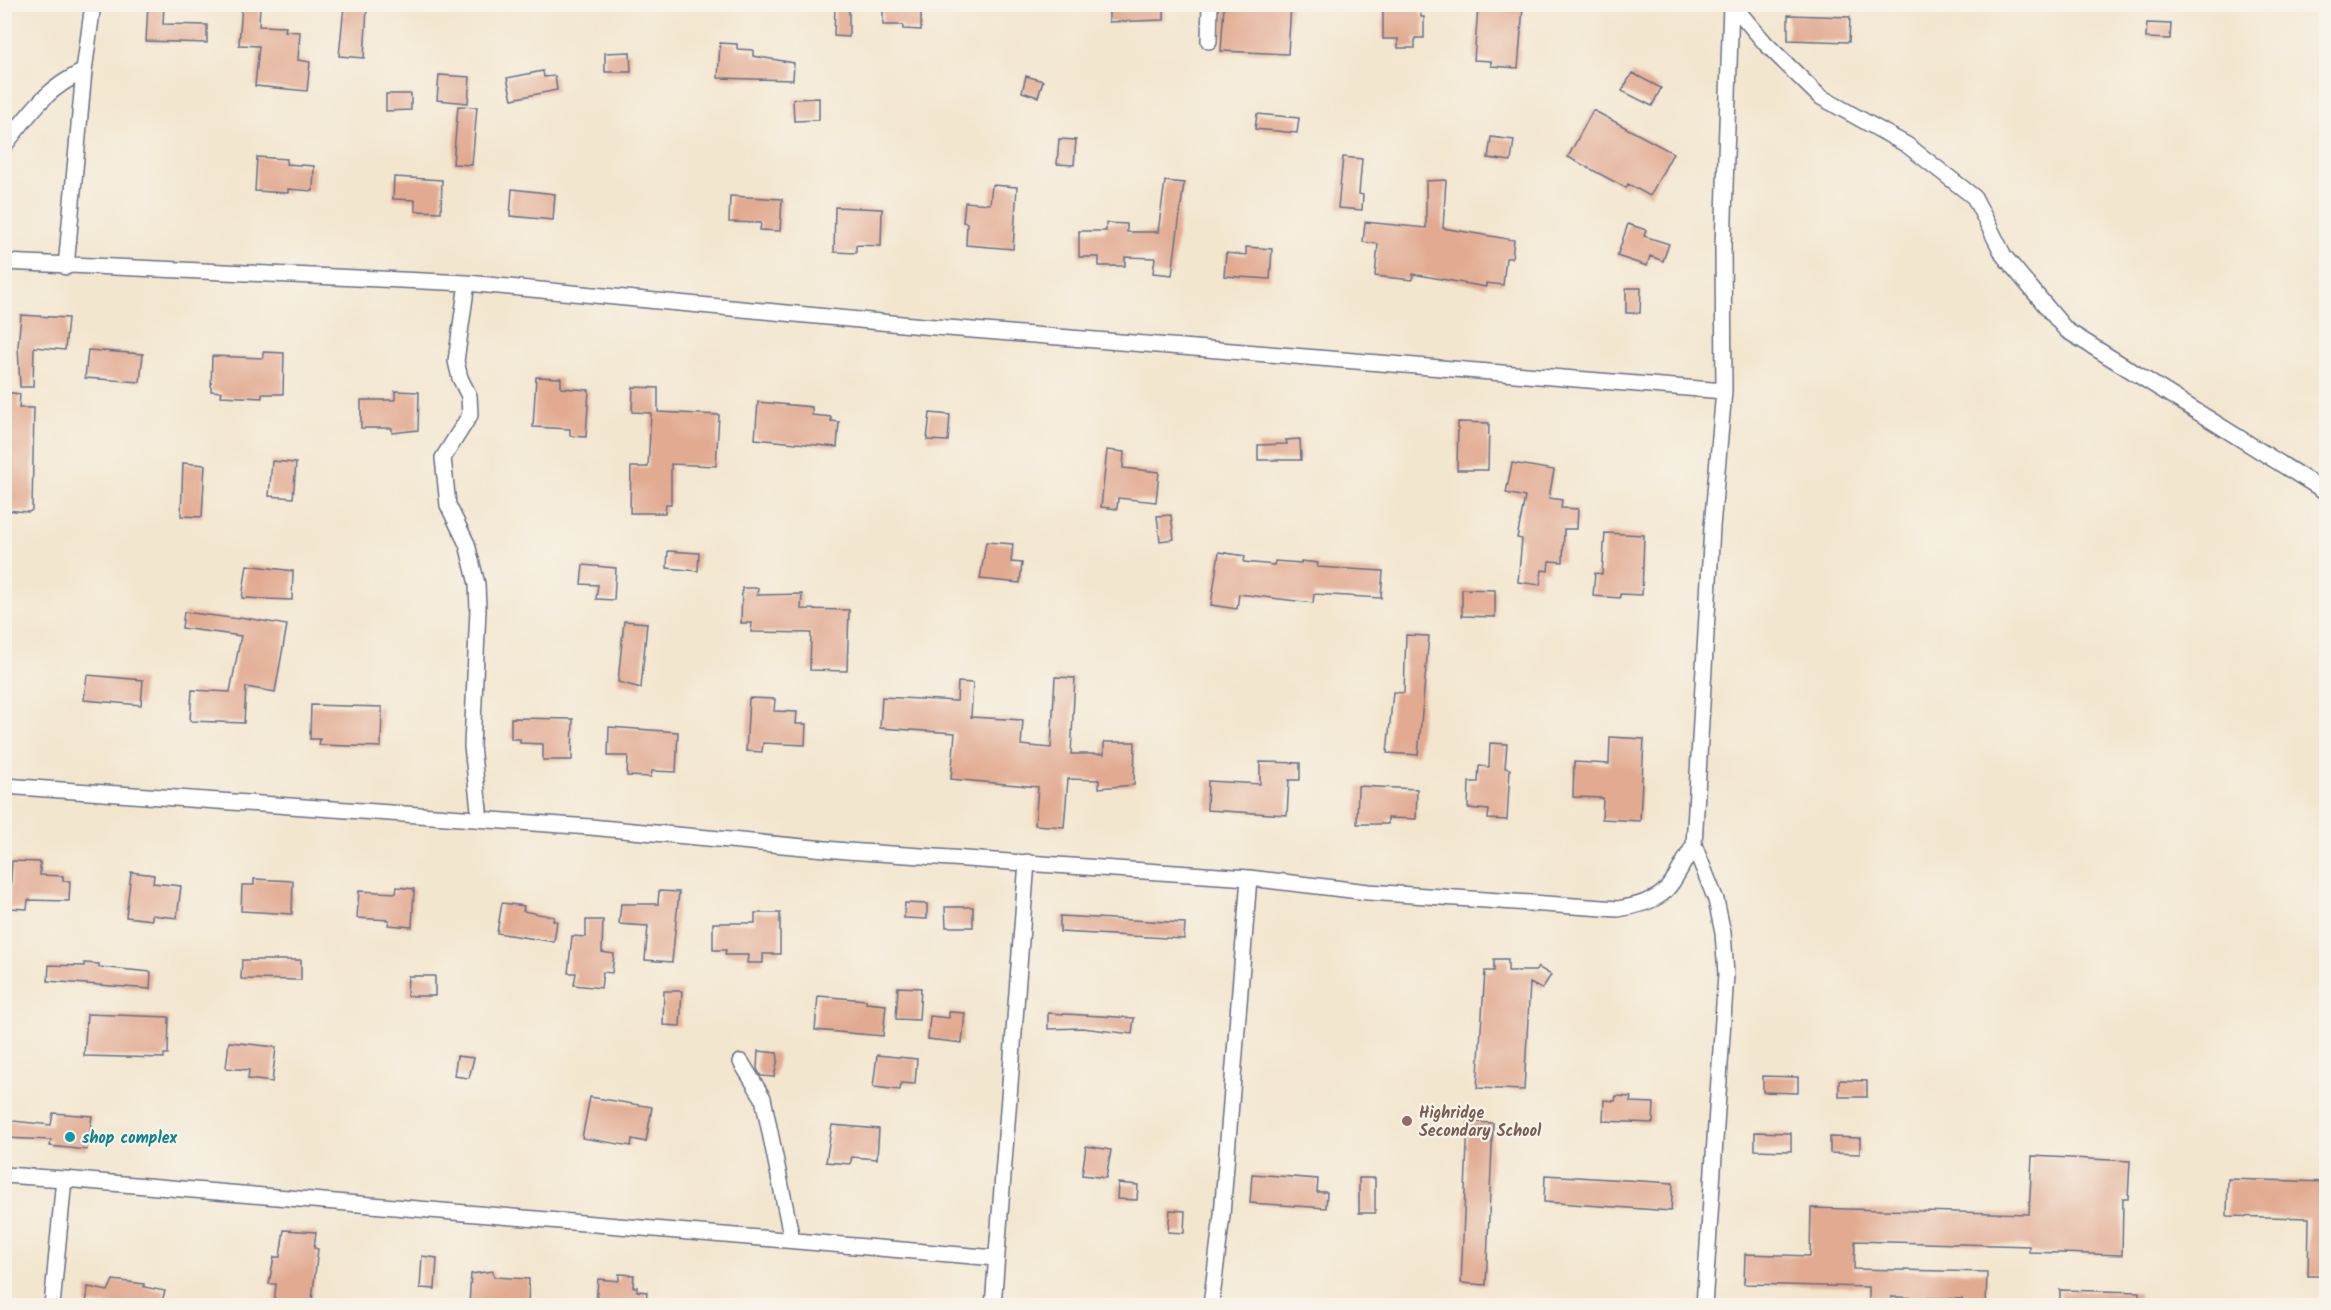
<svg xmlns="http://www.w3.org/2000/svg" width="2331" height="1310" viewBox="0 0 2331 1310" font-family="Kalam,sans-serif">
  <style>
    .building { fill: #e2aa91 }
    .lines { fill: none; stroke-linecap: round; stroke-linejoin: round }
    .minor-casing { stroke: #676f86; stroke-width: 18 }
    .minor { stroke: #fff; stroke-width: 15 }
    .education-dot { fill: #8d6e63; stroke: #f7f3e8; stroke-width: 2 }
    .culture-dot { fill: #0f9aa8; stroke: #f7f3e8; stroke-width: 2 }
    .labels { text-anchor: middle; stroke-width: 4.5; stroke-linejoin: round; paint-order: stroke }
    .education-label { font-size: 16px; font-weight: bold; fill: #785e54; stroke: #f7f3e8; text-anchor: start }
    .culture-label { font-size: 16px; font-weight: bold; fill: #0d838f; stroke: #f7f3e8; text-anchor: start }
  </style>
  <rect width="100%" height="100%" fill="#f7f3e8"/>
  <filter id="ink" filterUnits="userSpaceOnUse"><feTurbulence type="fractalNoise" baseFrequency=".0167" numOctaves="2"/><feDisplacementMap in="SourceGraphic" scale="12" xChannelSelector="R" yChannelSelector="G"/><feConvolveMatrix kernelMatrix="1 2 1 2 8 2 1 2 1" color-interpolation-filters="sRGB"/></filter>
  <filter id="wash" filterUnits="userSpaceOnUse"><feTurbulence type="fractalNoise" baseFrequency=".008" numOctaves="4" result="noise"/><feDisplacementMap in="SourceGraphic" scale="24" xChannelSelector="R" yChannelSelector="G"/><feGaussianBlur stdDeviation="1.35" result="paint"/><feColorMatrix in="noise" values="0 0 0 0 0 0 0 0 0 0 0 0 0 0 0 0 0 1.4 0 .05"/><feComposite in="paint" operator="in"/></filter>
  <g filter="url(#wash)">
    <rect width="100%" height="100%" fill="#f3e6cf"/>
    <g id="blocks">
      <path class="building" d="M148 4H164L163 24 207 25V43L146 41Z
        M242 4H260L259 26 286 27 285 31 300 32 298 60 310 62 307 91 255 86 259 46 239 45Z
        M835 4H849V37L834 36Z
        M883 4H921V30L903 29V25H883Z
        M1109 4H1164V20L1109 22Z
        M1241 4H1291L1288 54 1221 51 1224 6Z
        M1383 4H1420L1421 17H1424V38H1415V48H1398V39H1383Z
        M1500 5 1523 7 1518 68 1491 66V61L1474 60 1478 7 1499 9Z
        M344 6 367 8 364 58 339 56Z
        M1788 15 1850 17 1849 42 1788 40Z
        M2147 23 2171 24 2170 39 2146 38Z
        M720 43 737 44V49L753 50V56L794 63 793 80 718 78Z
        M630 52 631 72H605V53Z
        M543 71 544 77 555 76 557 90 512 99 507 78Z
        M1632 73 1661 88 1652 106 1622 91Z
        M439 75 470 77 468 103 437 100Z
        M1026 76 1043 81 1038 97 1022 92Z
        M386 94H411V110L386 111Z
        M819 98V120L794 121 793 99Z
        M458 106 477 107 472 165 453 164Z
        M1593 110 1673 153 1650 196 1628 184 1626 188 1568 157Z
        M1257 114 1299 118 1297 133 1255 129Z
        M1491 137 1514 140 1511 161 1488 158Z
        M1059 139 1076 140 1074 165 1057 164Z
        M257 157 287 159 286 164 314 166 313 191 288 189V193L255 191Z
        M1343 157 1362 159 1359 194 1363 195 1362 210 1338 208Z
        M394 177 442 180 441 212 415 211V200L393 199Z
        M1446 180 1443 228 1514 240 1512 258H1506L1503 285 1486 283V287L1413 274 1412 280 1375 276 1378 244 1363 242 1365 222 1426 228V181Z
        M1165 181 1184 183 1172 275 1153 273 1155 258 1125 257V266H1099V257H1079V231H1106V223L1127 224V232H1158Z
        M992 185 1017 187 1013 249 966 245 967 223 963 222 965 202 990 204Z
        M512 189 555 194 553 220 510 216Z
        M730 196 782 199 780 231 760 230 761 223 729 222Z
        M835 207 882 209 881 246 856 245V253L834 252Z
        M1628 224 1646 230 1644 236 1669 244 1663 261 1650 256 1647 266 1617 256Z
        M1246 247 1272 249 1270 279 1224 276 1226 253 1246 255Z
        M1626 288H1641L1640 313H1626Z
        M21 315 68 318 65 350 34 347 33 387H20L18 346Z
        M88 350 143 354 140 382 85 378Z
        M263 352 284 353 283 394H262V398L221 396 222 392 211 391 212 356 263 358Z
        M536 377 561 378V388L589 390 586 437 570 436V429L533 427Z
        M633 387 658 388V412L719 415 716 466 671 464V504H666L665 513H630L631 467H648L651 413 632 412Z
        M395 391 419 392 418 430 392 433V428H361V400H395Z
        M4 392 20 394 19 408H34L32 510 29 512 4 510Z
        M758 402 812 407V415L831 417V421L839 422 837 447 755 439Z
        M930 413 950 415 948 441 927 440Z
        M1458 422 1489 423 1488 470H1457Z
        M1300 439 1301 460H1258V445L1287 444 1286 440Z
        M1107 450 1124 452 1123 468 1159 472 1156 502 1118 498 1117 509 1101 507Z
        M272 461 296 463 293 498 269 496Z
        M183 463 205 465 202 517 181 516Z
        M1512 463 1554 470 1549 498 1562 500 1561 508 1578 509 1577 529H1564L1563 562 1549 561 1548 571 1542 570 1540 585 1518 582 1522 539 1517 538 1525 497 1506 493Z
        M1171 515 1174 539 1160 541 1157 516Z
        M1605 533 1644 535 1642 595 1620 594V598L1593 596 1595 573 1602 574Z
        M986 542 1013 544 1011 562 1022 563 1020 583 980 579Z
        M668 551 699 553 698 571 667 568Z
        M1219 552 1245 556 1244 562 1274 565 1275 561 1301 563V561L1318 563 1317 567 1383 571 1381 598 1314 594 1313 603 1239 594 1237 609 1211 605Z
        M247 565 293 571 292 600 242 598Z
        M583 565 616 568 614 600 596 599 598 585 581 584Z
        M742 588H758L757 595 802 594 801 609 849 610 847 671 810 670 811 633 751 632 752 623H741Z
        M1462 589 1495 590V617L1462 616Z
        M184 612 239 619 240 617 287 625 275 692 246 687 244 723 190 721 192 690 230 692 241 636 182 628Z
        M624 621 647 623 641 688 618 682Z
        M1406 635 1429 636 1418 755 1387 753 1393 692 1404 693Z
        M87 675 143 680 141 705 84 700Z
        M1055 677 1075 678 1071 754H1104V742H1135L1134 785 1099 788V780L1068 779 1064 827 1035 825 1038 787 951 779 955 733 880 728 882 697 957 701 958 682 973 683 971 717 1023 720 1021 745 1051 748Z
        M749 698 775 699 774 711 797 712 796 724H806L805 745 763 743 762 752 746 751Z
        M311 705 382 707 381 747 319 745 320 739H310Z
        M511 718 573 719 572 760H543V744L520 743V739H511Z
        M609 727 678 732 676 772 652 771 651 777 627 776 628 756H608Z
        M1610 737 1644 739 1640 821 1602 819 1603 798 1573 797 1574 762 1609 764Z
        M1490 743 1507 744 1505 768 1510 769 1507 820 1488 819 1489 810 1468 808 1469 782H1478L1479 766 1489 767Z
        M1260 762 1300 763V780H1289L1287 815 1207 810 1208 781 1260 784Z
        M1358 786 1417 789 1416 819 1388 818V824H1357Z
        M12 861 40 862V875L63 876V881H70L69 901 28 900 27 909 9 908Z
        M131 872 154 875 153 883 181 886 177 918 152 915V920L126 917Z
        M254 879 293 881 292 914 241 911 242 885H254Z
        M397 887 414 889 412 927 388 925 389 920 357 918 359 891 396 893Z
        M659 891 679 892 672 962 645 960 648 926 619 924 621 904H658Z
        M502 903 524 906 523 911 554 917 553 921H557L554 942 497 933Z
        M905 903 927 904V919L904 918Z
        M945 907H973V927H946Z
        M755 913H780V954H763V963H747L748 955H725L726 950H713V923H755Z
        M1060 916 1185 923 1184 939 1060 932Z
        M586 920H603L602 952 614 954 612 973 603 972 601 988 574 985 576 973H568L572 936 586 937Z
        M1494 959H1508V971H1536L1538 967 1551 975 1542 989 1530 983 1524 1090 1477 1088 1485 971H1494Z
        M242 960H301V980L241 979Z
        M84 963 99 964V967L151 972 150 989 48 981 49 965 84 966Z
        M408 976H435V996H407Z
        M898 987 921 988 919 1020 896 1019Z
        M664 991H682L680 1026 663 1025Z
        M818 996 866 1000V1003L886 1005 883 1036 815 1030Z
        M949 1012 965 1013 962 1043 928 1039 930 1016 949 1018Z
        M1048 1013 1134 1018 1132 1034 1082 1028 1048 1029Z
        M87 1014 169 1017 168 1054H164V1058L84 1056Z
        M229 1042 276 1047 272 1082 248 1079 249 1070 226 1068Z
        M758 1051 777 1053 778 1059 774 1077 761 1076 757 1069Z
        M877 1055 917 1059 915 1084 901 1083 900 1090 873 1087Z
        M457 1056 474 1058 469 1078 454 1076Z
        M1763 1076 1798 1077V1093L1763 1092Z
        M1839 1080 1867 1081V1097H1839Z
        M1616 1096 1631 1097 1630 1102 1654 1103 1653 1123 1603 1121 1604 1100 1615 1101Z
        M590 1097 652 1107 646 1142 632 1139 631 1146 582 1138Z
        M53 1113 92 1116 87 1150 50 1146 51 1140 4 1138V1120L51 1125Z
        M1468 1122 1493 1123 1486 1285 1461 1283Z
        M832 1125 879 1129 877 1159 852 1157 850 1164 826 1162Z
        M1755 1132 1791 1133V1151L1755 1150Z
        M1830 1137 1860 1138V1154L1830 1153Z
        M1086 1146 1111 1150 1106 1178 1082 1175Z
        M2032 1156 2130 1161 2128 1199H2123L2122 1255 2029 1252V1246L1855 1241 1854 1269 1987 1272 1986 1305H1962V1299L1891 1297 1890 1305H1869V1287L1744 1284 1745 1254 1810 1256 1811 1208 2029 1214Z
        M1252 1174 1318 1179 1317 1192H1327L1326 1208 1250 1203Z
        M1545 1175 1673 1183 1671 1211 1544 1202Z
        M1359 1178H1375V1213H1359Z
        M2228 1179 2326 1182V1276H2308L2309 1218 2227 1216Z
        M1118 1183 1138 1185 1137 1200 1117 1199Z
        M1170 1210 1185 1211 1184 1233 1168 1232Z
        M284 1230 316 1232 314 1248 318 1249 312 1300 306 1302 305 1305H274L276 1284H269L274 1257H280Z
        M422 1256 437 1258 435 1289 420 1288Z
        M493 1271 494 1277 529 1279 528 1305H469L471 1274Z
        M619 1274 634 1275 633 1287H637V1291L647 1292 646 1305H596L598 1279 619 1281Z
        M113 1280 144 1284V1287L165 1291 161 1305H86L88 1287 108 1291Z
        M2060 1290 2139 1292V1305H2060Z"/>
    </g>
  </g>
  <g filter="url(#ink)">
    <use href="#blocks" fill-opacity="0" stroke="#676f86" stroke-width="1.5"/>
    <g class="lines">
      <g class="minor-casing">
        <path id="minor" d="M1732 4 1766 44 1819 96 1907 145 1974 197 2004 256 2066 330 2326 492
          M1209 41 1210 4
          M4 146C31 112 44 90 84 71
          M4 262 467 283 923 326 1724 391
          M66 267 84 71 93 4
          M467 283 456 361 460 378 469 396 470 415 443 458 448 505 467 544 477 584 478 609 472 746 480 819
          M4 786 590 827 847 851 1249 878 1368 892 1618 909C1671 900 1668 888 1694 845
          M741 1062 763 1098 792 1240
          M4 1175 64 1179
          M52 1306 64 1179 996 1258
          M993 1306 1027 862
          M1211 1306 1222 1215 1249 878
          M1704 1306 1726 974 1723 933 1716 900 1694 845 1712 527 1724 391 1723 247 1731 4"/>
      </g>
      <use href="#minor" class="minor"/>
    </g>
  </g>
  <circle class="education-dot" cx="1407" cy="1121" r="6"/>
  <circle class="culture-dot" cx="70" cy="1137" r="6"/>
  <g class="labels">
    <g class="education-label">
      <text x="1419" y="1118">Highridge<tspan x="1419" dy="18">Secondary School</tspan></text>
    </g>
    <g class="culture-label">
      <text x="82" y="1143">shop complex</text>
    </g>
  </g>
  <rect width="2331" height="1310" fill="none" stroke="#f7f3e8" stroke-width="24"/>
</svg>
